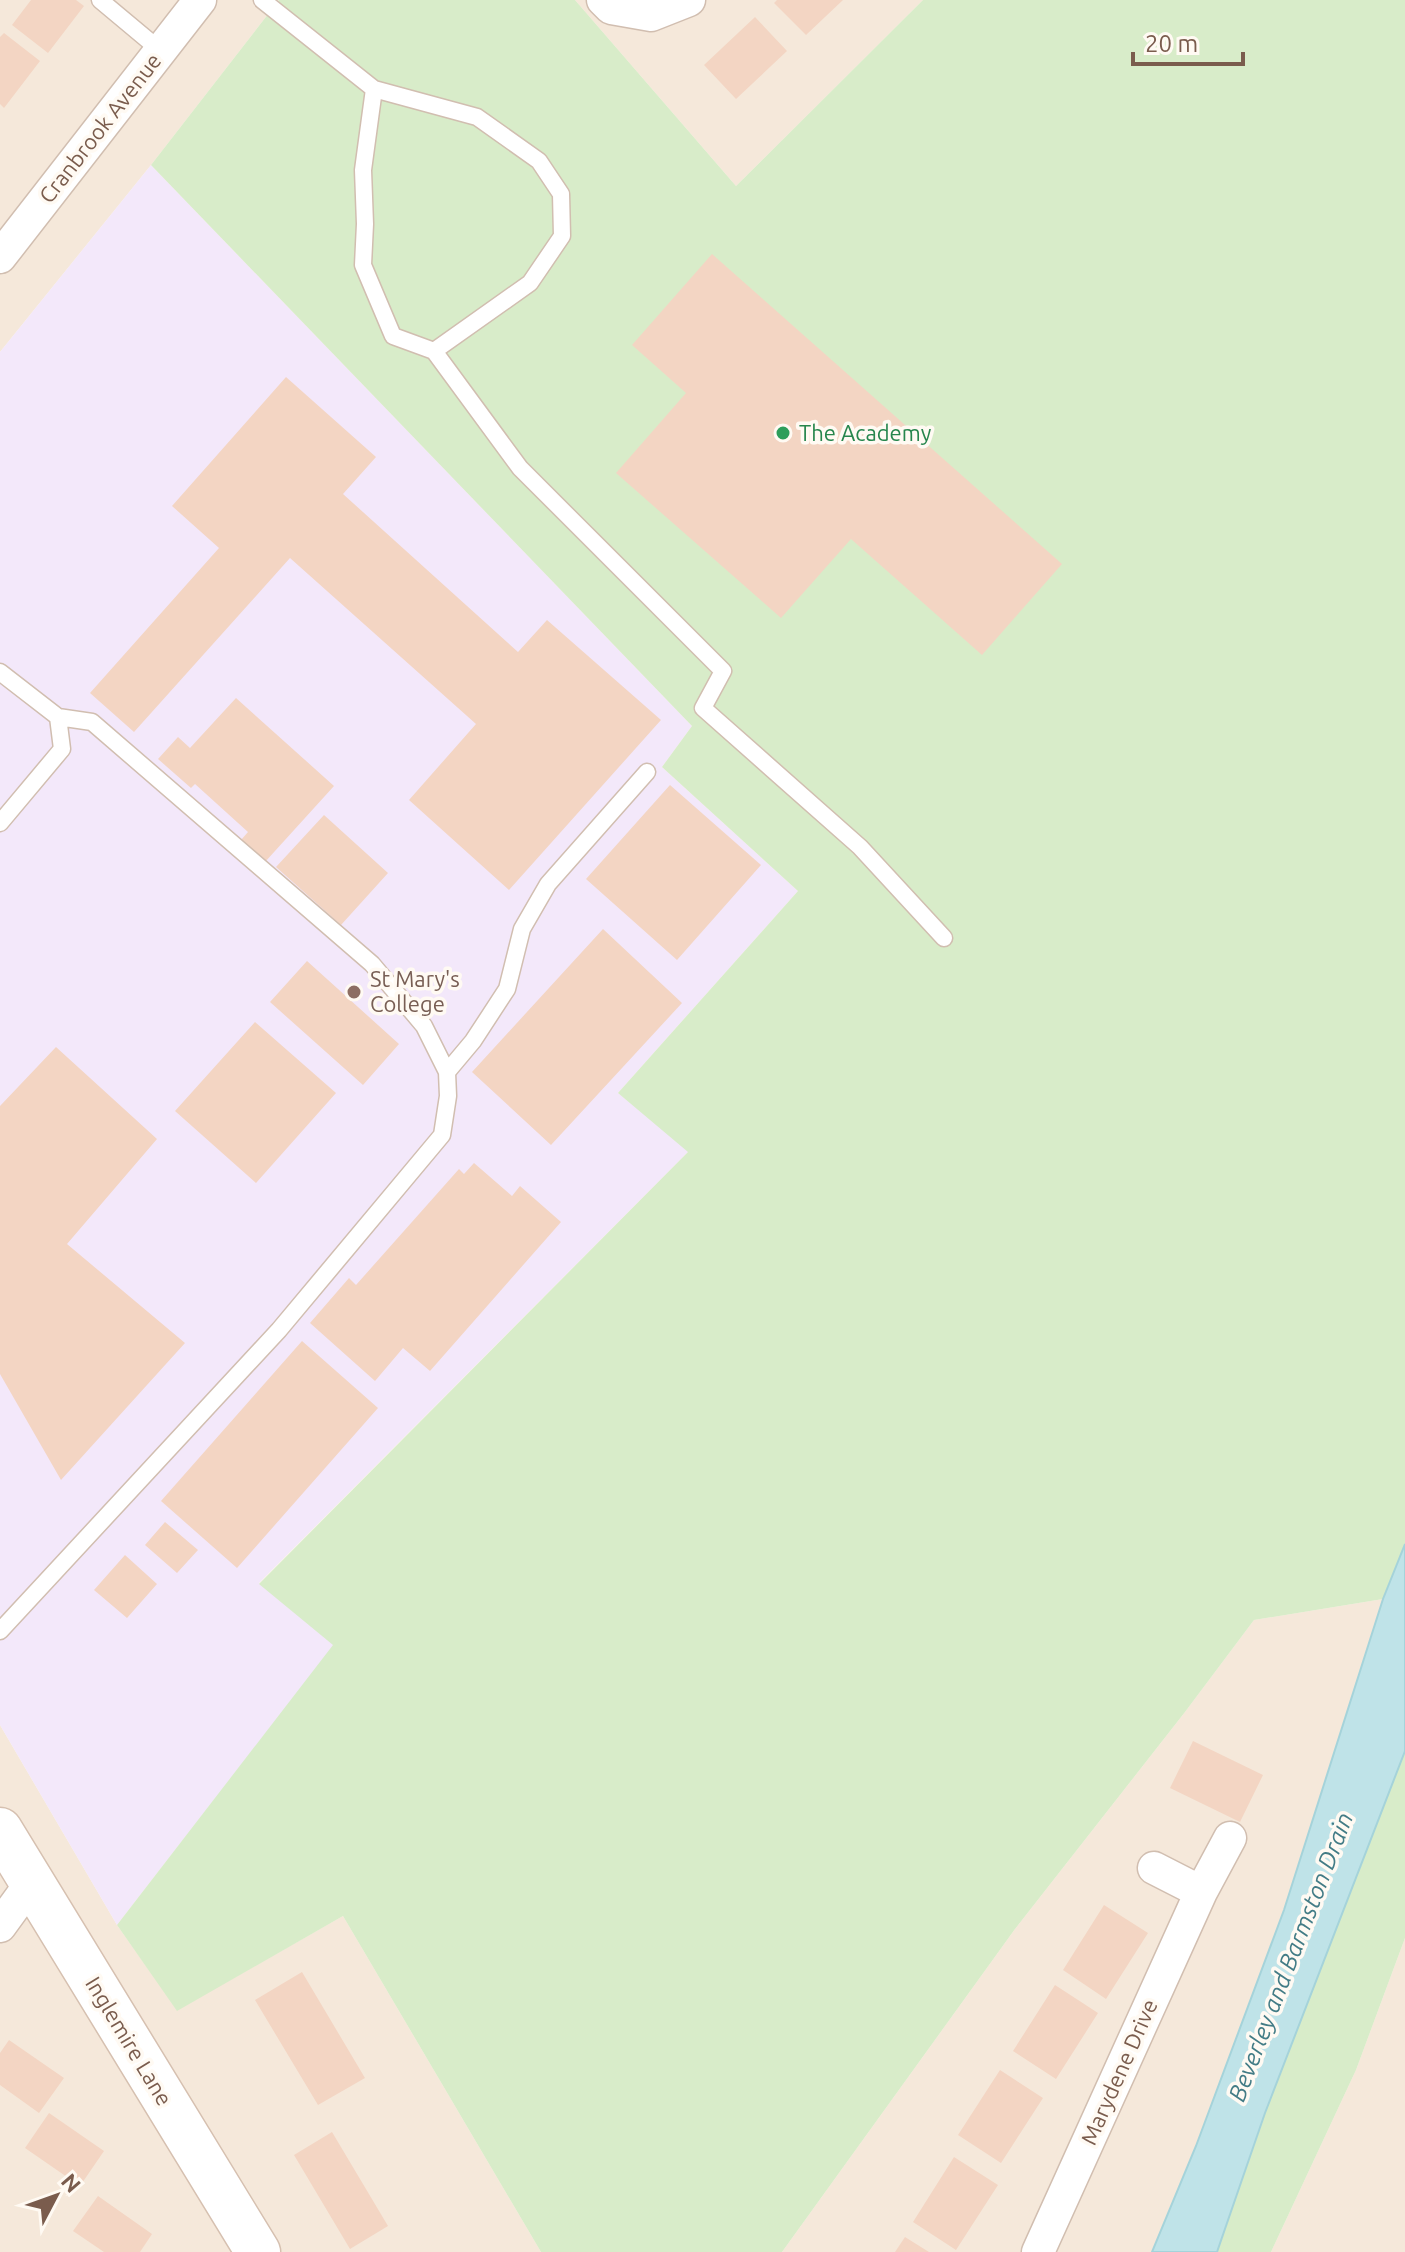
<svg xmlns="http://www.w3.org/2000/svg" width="1405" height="2252" viewBox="0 0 1405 2252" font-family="Ubuntu,sans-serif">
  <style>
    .residential { fill: #f5e8da }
    .education { fill: #f3e8fa }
    .green { fill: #d8ecc9 }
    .water { fill: #bfe3e8; stroke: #a5d3da; stroke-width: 2 }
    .building { fill: #f3d5c3 }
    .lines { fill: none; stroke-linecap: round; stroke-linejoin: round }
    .lane-casing { stroke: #d1beb0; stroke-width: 19 }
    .street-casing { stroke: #d1beb0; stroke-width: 35 }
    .secondary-casing { stroke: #d6c0b0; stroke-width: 47 }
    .lane { stroke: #fff; stroke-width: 16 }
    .street { stroke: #fff; stroke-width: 32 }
    .secondary { stroke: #fff; stroke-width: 44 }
    .leisure-dot { fill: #2e9e5b; stroke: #fffaf3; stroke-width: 3 }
    .education-dot { fill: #8d6e63; stroke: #fffaf3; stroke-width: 3 }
    .labels { text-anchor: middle; stroke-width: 7; stroke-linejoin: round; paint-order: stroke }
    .street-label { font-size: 22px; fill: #7a5c4d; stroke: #fffaf3 }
    .leisure-label { font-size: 22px; fill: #27864d; stroke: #fffaf3; text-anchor: start }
    .education-label { font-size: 22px; fill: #785e54; stroke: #fffaf3; text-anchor: start }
    .water-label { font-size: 24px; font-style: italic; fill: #437c86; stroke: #fffaf3 }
  </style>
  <rect width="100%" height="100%" fill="#fdf6ec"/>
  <path class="residential" d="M0 0H279L151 165 0 352Z
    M575 0H923L736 186Z
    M1383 1599 1284 1910 1196 2146 1152 2252H782L1015 1929 1185 1712 1254 1620Z
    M0 1725 117 1925 177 2010 343 1916 541 2252H0Z
    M1405 1938V2252H1271L1356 2070Z"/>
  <path class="education" d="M151 165 692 726 662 767 798 891 618 1093 689 1151 259 1583 334 1645 117 1925 0 1725V352Z"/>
  <path class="green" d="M279 0H575L736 186 923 0H1405V1544L1383 1599 1254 1620 1185 1712 1015 1929 782 2252H541L343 1916 177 2011 117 1925 333 1645 259 1584 688 1152 618 1093 798 891 662 767 692 726 151 165Z
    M1405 1751V1938L1356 2070 1271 2252H1217L1265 2113Z"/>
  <path class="water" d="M1405 1544V1751L1265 2113 1217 2252H1152L1196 2146 1284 1910 1383 1599Z"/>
  <path class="building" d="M31 0H76L84 6 48 53 12 25Z
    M777 0H843L806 35 774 3Z
    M755 17 787 51 736 99 704 65Z
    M4 33 40 61 4 108 0 104V37Z
    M712 254 1062 564 982 655 851 539 781 618 616 473 686 393 632 345Z
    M286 377 376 457 343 494 518 652 547 620 661 720 509 890 409 800 476 724 290 558 134 732 90 693 219 548 172 506Z
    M236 698 334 786 265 862 241 840 248 832 195 784 191 788 158 759 178 737 190 748Z
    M670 785 761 865 677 960 586 879Z
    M324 815 388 873 341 925 276 867Z
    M603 929 682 1003 551 1145 472 1072Z
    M307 961 399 1044 363 1085 270 1002Z
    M255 1022 336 1093 256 1183 175 1111Z
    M56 1047 157 1139 67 1244 185 1343 61 1480 0 1374V1106Z
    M474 1163 512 1196 520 1186 561 1222 430 1371 403 1348 375 1381 310 1323 349 1278 356 1285 459 1169 464 1174Z
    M302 1341 378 1408 237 1568 161 1501Z
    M165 1522 198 1550 177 1573 145 1545Z
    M125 1555 157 1584 127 1618 94 1590Z
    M1193 1741 1263 1775 1240 1822 1170 1788Z
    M1104 1905 1148 1933 1106 1999 1063 1970Z
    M302 1972 365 2078 318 2105 255 2000Z
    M1055 1985 1098 2013 1056 2079 1013 2051Z
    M9 2040 64 2078 39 2113 0 2085V2053Z
    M1000 2070 1043 2098 1001 2163 958 2135Z
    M49 2113 104 2151 80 2186 25 2148Z
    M332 2132 388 2226 350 2249 294 2155Z
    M954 2157 998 2185 956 2250 913 2222Z
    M98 2196 152 2234 140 2252H104L73 2231Z
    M905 2237 929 2252H895Z"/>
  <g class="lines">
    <g class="lane-casing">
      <path id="lane" d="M100 0 161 51
        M262 0 374 89 477 117 539 161 561 194 562 236 530 283 434 351 393 336 363 265 365 224 363 170 374 89
        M434 351 520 468 723 671 703 708 860 847 944 938
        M0 672 58 717 92 722 372 964 424 1026 447 1072
        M0 823 62 749 58 717
        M0 1631 279 1330 442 1135 448 1096 447 1072 473 1041 507 989 522 929 548 884 647 772"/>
    </g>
    <g class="street-casing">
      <path id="street" d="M603 0 611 8 651 15 689 0
        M0 257 200 0
        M1154 1868 1201 1892
        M0 1926 32 1882
        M1038 2252 1201 1892 1230 1838"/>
    </g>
    <g class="secondary-casing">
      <path id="secondary" d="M0 1830 258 2252"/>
    </g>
    <use href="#lane" class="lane"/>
    <use href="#street" class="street"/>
    <use href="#secondary" class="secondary"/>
  </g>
  <circle class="leisure-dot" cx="783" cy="433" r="8"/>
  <circle class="education-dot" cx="354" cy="992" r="8"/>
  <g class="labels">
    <g class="street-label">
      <text transform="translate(100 128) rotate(-52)" y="8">Cranbrook Avenue</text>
      <text transform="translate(129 2041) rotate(59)" y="8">Inglemire Lane</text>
      <text transform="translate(1119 2072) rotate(-66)" y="8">Marydene Drive</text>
    </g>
    <g class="leisure-label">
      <text x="799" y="441">The Academy</text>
    </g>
    <g class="education-label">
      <text x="370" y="987">St Mary's<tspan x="370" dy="25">College</tspan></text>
    </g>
    <g class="water-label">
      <text transform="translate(1291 1957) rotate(-69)" y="8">Beverley and Barmston Drain</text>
    </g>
  </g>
  <g transform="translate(56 2196) rotate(49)" stroke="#fffaf3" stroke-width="6" paint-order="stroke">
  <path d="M0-6L14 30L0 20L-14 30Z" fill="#7a5c4d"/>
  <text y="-12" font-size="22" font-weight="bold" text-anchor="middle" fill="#7a5c4d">N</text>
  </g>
  <path d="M1133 52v12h110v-12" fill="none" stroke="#7a5c4d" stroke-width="4"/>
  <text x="1145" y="52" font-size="24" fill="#7a5c4d" stroke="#fffaf3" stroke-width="6" paint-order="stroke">20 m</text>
</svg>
